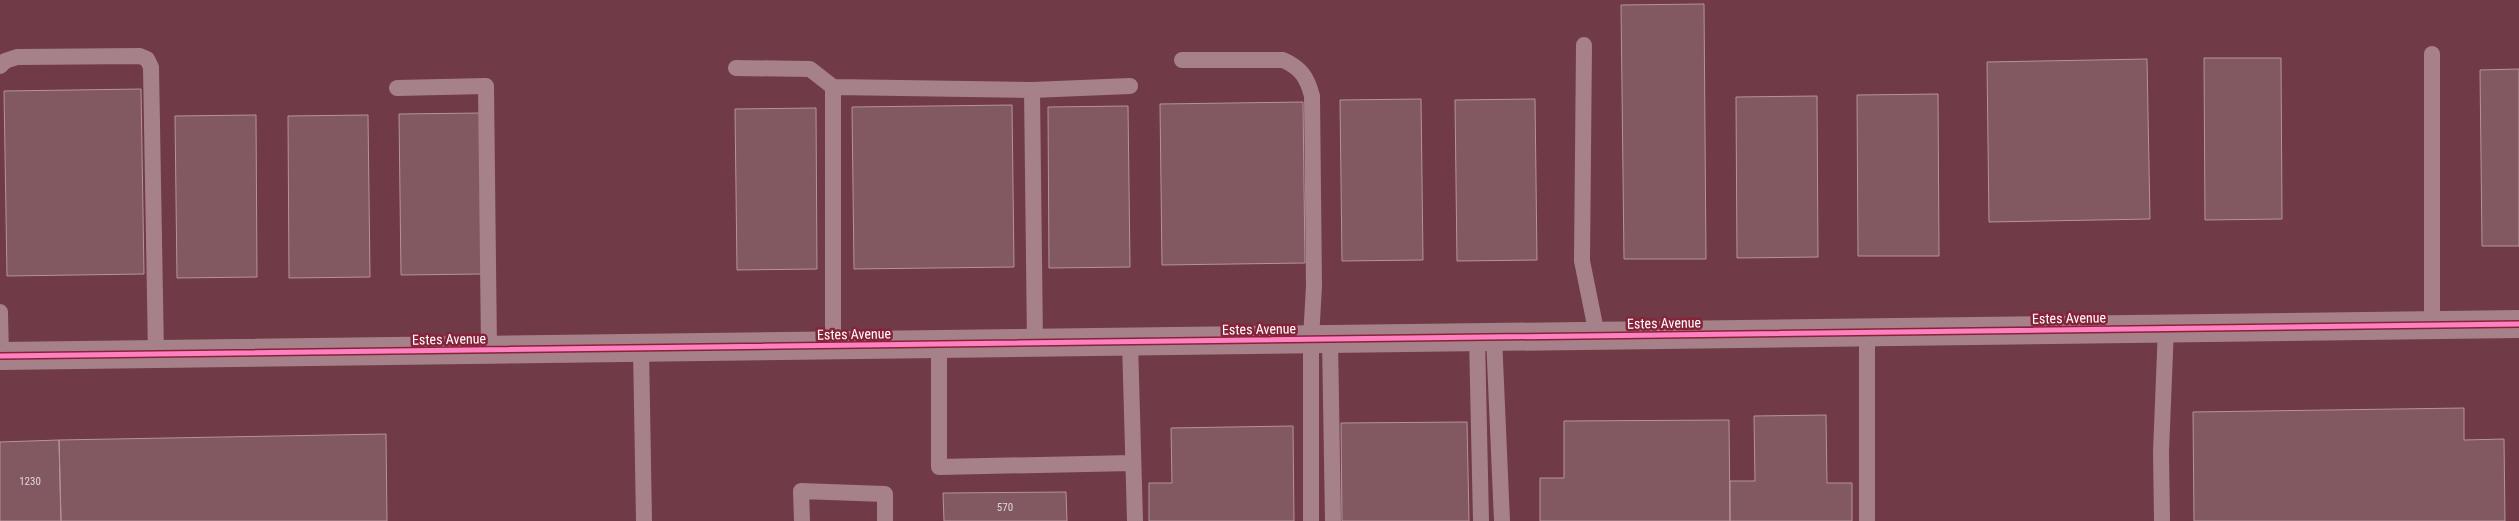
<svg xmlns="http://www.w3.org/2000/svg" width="2519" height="521" viewBox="0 0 2519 521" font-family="'Roboto Condensed',sans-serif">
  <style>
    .building { fill: #825861; stroke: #b4949b }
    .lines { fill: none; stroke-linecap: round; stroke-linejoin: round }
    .lane { stroke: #a68189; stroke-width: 16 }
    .street { stroke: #a68189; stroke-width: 28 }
    .cycleway-casing { stroke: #872339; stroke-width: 8 }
    .cycleway { stroke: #ff80c0; stroke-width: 5 }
    .labels { text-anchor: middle; stroke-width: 5; stroke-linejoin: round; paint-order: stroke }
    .number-label { font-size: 11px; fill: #e0d5d8 }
    .street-label { font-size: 14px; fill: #fff; stroke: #872339 }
  </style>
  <rect width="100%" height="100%" fill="#703a46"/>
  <path class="building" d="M1704 4 1706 259H1624L1621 5Z
    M2204 58H2281L2282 219 2205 220Z
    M2147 59 2150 219 1989 222 1987 62Z
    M2519 69V246H2482L2480 70Z
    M141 89 144 274 7 276 4 91Z
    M1938 94 1939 256H1858L1857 95Z
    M1817 96 1818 257 1737 258 1736 97Z
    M1421 99 1423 260 1342 261 1340 100Z
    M1535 99 1537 260 1457 261 1455 100Z
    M1303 102 1305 263 1162 265 1160 104Z
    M1012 105 1014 267 854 269 852 107Z
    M1128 106 1130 267 1049 268 1048 107Z
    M816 108 817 269 737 270 735 109Z
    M480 113 482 274 401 275 399 114Z
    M256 115 257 277 177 278 175 116Z
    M368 115 370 277 289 278 288 116Z
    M2464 408V440L2504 439 2505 521H2194L2193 412Z
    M1826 415 1827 483H1852V521H1730V481H1755L1754 416Z
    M1729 420 1730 521H1540V478H1564V421Z
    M1467 422 1469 521H1342L1341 423Z
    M1293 426 1294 521H1149V483H1172L1171 428Z
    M386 434 387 521H61L59 440Z
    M59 440 61 521H0V442Z
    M1066 492 1067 521H944L943 493Z"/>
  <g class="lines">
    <path class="lane" d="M1584 45 1582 261 1597 335
      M2432 54V325
      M1182 60H1283C1301 68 1307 77 1312 96L1314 286 1311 339V521
      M0 66 5 61 17 57 140 56 147 59 151 67 156 354
      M736 68 810 69 833 87 1032 90 1130 86
      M833 87V346
      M397 88 486 86 489 350
      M1032 90 1035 343
      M0 312 1 356
      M1867 332V521
      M1477 337 1481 521
      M1494 337 1502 521
      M1330 339 1333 521
      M1130 342 1135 521
      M939 344V467L1133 463
      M641 348 644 521
      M802 521 801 491 885 494V521
      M2162 521 2161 452 2166 328"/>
    <path class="street" d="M0 356 2519 324"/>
    <g class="cycleway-casing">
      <path id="cycleway" d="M0 356 2519 324"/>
    </g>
    <use href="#cycleway" class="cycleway"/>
  </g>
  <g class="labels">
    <g class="number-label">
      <text x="30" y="485">1230</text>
      <text x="1005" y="511">570</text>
    </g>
    <g class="street-label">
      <text transform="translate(2069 318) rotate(-1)" y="5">Estes Avenue</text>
      <text transform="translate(1664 323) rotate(-1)" y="5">Estes Avenue</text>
      <text transform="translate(1259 329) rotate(-1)" y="5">Estes Avenue</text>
      <text transform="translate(854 334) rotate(-1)" y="5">Estes Avenue</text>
      <text transform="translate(449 339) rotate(-1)" y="5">Estes Avenue</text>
    </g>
  </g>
</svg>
